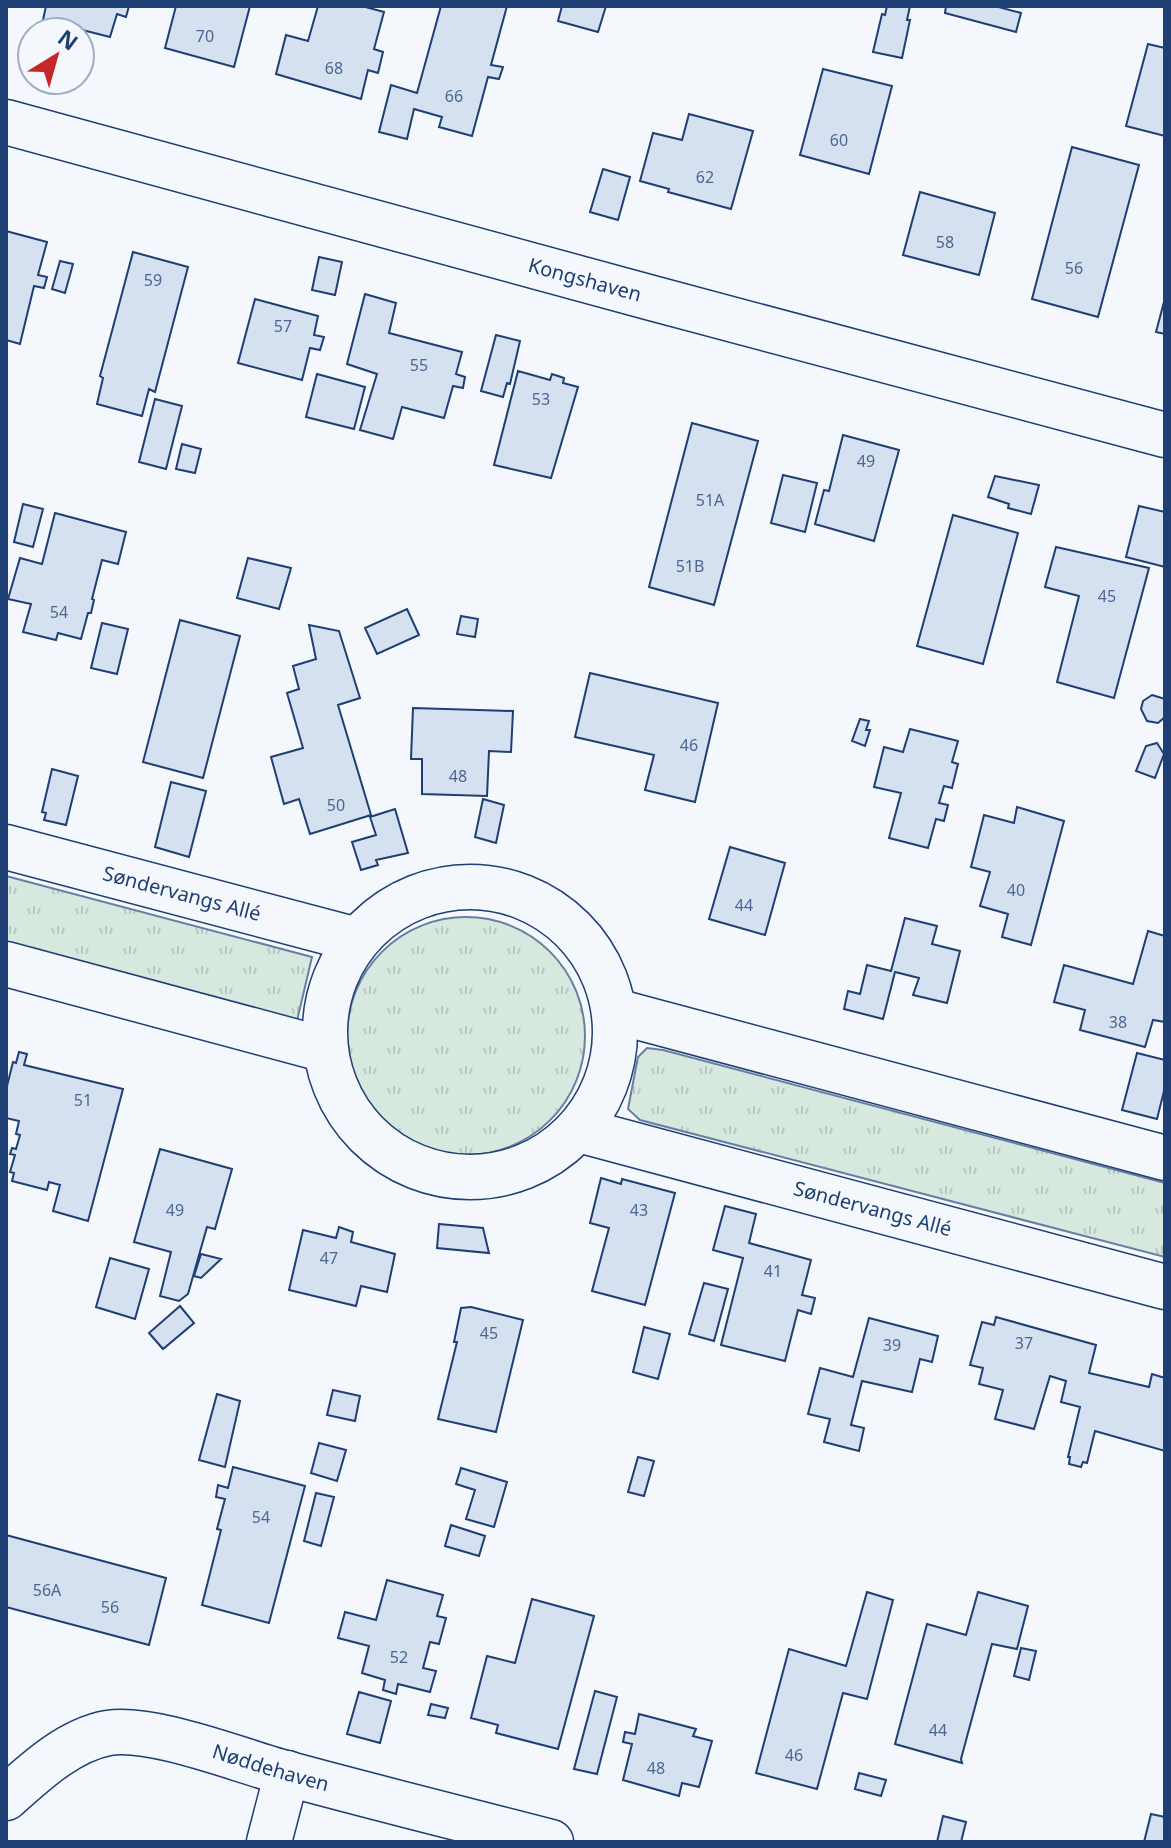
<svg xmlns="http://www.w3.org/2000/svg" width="1171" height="1848" viewBox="0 0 1171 1848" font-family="'Noto Sans',sans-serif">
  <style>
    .grass { fill: url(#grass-tufts); stroke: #687fa3; stroke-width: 2 }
    .building { fill: #d5e0f0; stroke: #1d3f73; stroke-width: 2 }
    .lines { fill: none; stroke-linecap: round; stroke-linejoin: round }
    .minor-casing { stroke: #1d3f73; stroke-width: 47 }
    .minor { stroke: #f4f7fb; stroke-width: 44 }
    .labels { text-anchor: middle; stroke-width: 6; stroke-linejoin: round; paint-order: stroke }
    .number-label { font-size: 16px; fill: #4b6792 }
    .street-label { font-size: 20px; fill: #1d3f73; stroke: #f4f7fb }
  </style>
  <defs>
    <pattern id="grass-tufts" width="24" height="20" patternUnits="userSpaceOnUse" patternTransform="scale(2)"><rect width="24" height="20" fill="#d7e8df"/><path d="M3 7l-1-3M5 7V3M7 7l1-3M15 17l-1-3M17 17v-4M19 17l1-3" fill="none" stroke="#b8c8c3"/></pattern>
  </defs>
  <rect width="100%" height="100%" fill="#f4f7fb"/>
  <path class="grass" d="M6 876 312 957 296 1025 6 947Z
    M347 1036a119 119 0 1 1 238 0a119 119 0 1 1-238 0Z
    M647 1048 663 1050 1165 1183V1257L640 1120 628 1109 638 1057Z"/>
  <path class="building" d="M46 6H129L126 17 117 14 110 37 43 20Z
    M176 6H250L234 67 165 48Z
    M318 6H362L384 12 374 49 383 52 378 73 368 70 361 99 276 74 286 35 308 41Z
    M441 6H507L491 65 503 67 499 79 488 77 472 136 439 127 442 117 414 109 407 139 379 132 391 85 417 93Z
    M562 6H606L598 32 558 21Z
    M887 6H910L907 20H910L902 58 873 52 882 14 885 15Z
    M946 6H995L1021 13 1016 32 945 13Z
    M1148 44 1165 48V136L1126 126Z
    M823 69 892 86 869 174 800 155Z
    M689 114 753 131 731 209 668 192 669 189 640 181 653 133 682 140Z
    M1072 147 1139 165 1098 317 1032 299Z
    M603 169 630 177 618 220 590 212Z
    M920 192 995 213 979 275 903 255Z
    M6 231 47 242 38 275 47 277 44 288 34 286 20 344 6 340Z
    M133 252 188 267 155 392 149 389 142 416 97 404 103 378 100 376Z
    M319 257 342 262 335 295 312 290Z
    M60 261 73 264 65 293 52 289Z
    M365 294 396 303 389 333 462 352 456 374 465 377 463 388 453 386 444 418 402 407 393 439 360 430 377 374 347 364Z
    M1165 298V334L1156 332Z
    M255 299 318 316 314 335 324 337 320 350 310 348 302 380 238 363Z
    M496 335 520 341 510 384 507 383 503 397 481 391Z
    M518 371 550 380 552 374 564 378 563 383 578 387 551 478 494 465Z
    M317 374 365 387 354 429 306 417Z
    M155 399 182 406 166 469 139 462Z
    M692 423 758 441 714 605 649 587Z
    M843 435 899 450 874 541 815 524 824 490 829 491Z
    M182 444 201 449 195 473 176 469Z
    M783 475 817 483 805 532 771 523Z
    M995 476 1039 485 1031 514 1008 508 1009 504 988 497Z
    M23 504 43 509 33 547 14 542Z
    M1139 506 1165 512V567L1126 557Z
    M55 513 126 532 118 564 102 560 92 599 94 600 91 613H88L81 639 58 633 56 640 23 632 31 604 8 599 20 558 42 564Z
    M953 515 1018 533 983 664 917 646Z
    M1056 547 1149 568 1114 698 1057 682 1079 596 1045 587Z
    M248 558 291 568 279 609 237 598Z
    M407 609 419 635 377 654 365 628Z
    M461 616 478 619 475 637 457 634Z
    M180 620 240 636 203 778 143 762Z
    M102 623 128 629 117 674 91 668Z
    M309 625 339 631 360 698 338 705 371 815 310 834 299 799 284 804 271 757 303 748 287 693 299 689 293 666 316 659Z
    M590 673 718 703 695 802 645 790 654 755 575 737Z
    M1152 695 1165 699V717L1158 723 1147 721 1141 709 1143 701Z
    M413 708 513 711 511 752 489 751 487 796 422 794V759H411Z
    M860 719 869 721 866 730H870L865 746 852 741Z
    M910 729 958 741 952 762 958 764 952 788 944 786 939 803 948 805 944 821 936 819 928 848 889 838 901 793 874 787 884 747 903 752Z
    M1157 743 1164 754 1155 778 1136 771 1146 746Z
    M52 769 78 776 66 825 44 820 46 813 42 812Z
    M171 782 206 791 189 857 155 847Z
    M483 799 504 805 496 843 475 837Z
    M1017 807 1064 821 1031 945 1002 937 1008 914 980 906 990 872 971 867 984 815 1014 823Z
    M395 809 408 853 376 860 378 865 361 870 352 842 376 835 370 817Z
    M730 847 785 863 765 935 709 919Z
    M905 918 937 926 932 944 960 951 947 1003 913 995 919 978 895 972 883 1019 844 1009 848 991 860 994 867 965 891 971Z
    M1148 931 1165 936V1022L1153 1020 1145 1047 1080 1030 1085 1010 1054 1002 1064 965 1133 984Z
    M19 1052 27 1054 24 1065 123 1089 88 1221 53 1211 60 1185 49 1182 47 1190 12 1181 14 1173 10 1172 15 1155 10 1154 12 1148 16 1149 20 1135 16 1134 19 1121 6 1118V1090L13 1062 16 1063Z
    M1137 1053 1165 1060V1087L1157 1119 1122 1110Z
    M160 1149 232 1169 215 1229 207 1227 188 1294 179 1301 160 1296 171 1252 134 1242Z
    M601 1178 621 1184 622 1179 675 1193 645 1305 592 1291 609 1228 590 1223Z
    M725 1206 756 1214 749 1243 811 1260 802 1295 815 1298 811 1314 798 1310 785 1361 721 1345 743 1258 713 1250Z
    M439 1224 483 1228 489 1253 437 1248Z
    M339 1227 353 1232 351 1242 395 1254 387 1292 361 1286 356 1306 289 1290 303 1230 336 1238Z
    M201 1254 221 1259 201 1278 194 1276Z
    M110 1258 149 1269 135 1319 96 1307Z
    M704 1283 728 1289 714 1341 689 1334Z
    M180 1306 194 1323 163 1349 149 1333Z
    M471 1307 523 1320 496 1432 438 1419 457 1342H454L461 1308Z
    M996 1317 1096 1345 1089 1373 1149 1387 1152 1374 1165 1378V1451L1095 1431 1087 1463 1083 1462 1081 1467 1069 1464 1070 1457H1068L1080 1407 1061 1402 1066 1381 1050 1376 1034 1429 995 1419 1003 1390 979 1384 983 1368 970 1365 982 1322 994 1325Z
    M869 1318 938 1336 932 1362 920 1359 912 1392 862 1381 851 1425 864 1428 859 1451 824 1442 830 1419 808 1414 820 1368 853 1377Z
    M644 1327 670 1334 658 1379 633 1372Z
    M333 1390 360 1396 355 1421 327 1415Z
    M217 1394 240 1401 225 1467 199 1460Z
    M319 1443 346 1450 337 1481 311 1473Z
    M638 1457 654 1461 644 1496 628 1492Z
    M233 1467 305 1486 269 1623 202 1605 221 1530 217 1529 225 1499 216 1497 218 1485 228 1488Z
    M461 1468 507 1482 494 1527 466 1519 475 1490 456 1484Z
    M316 1493 334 1497 321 1546 304 1541Z
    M451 1525 485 1536 479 1556 445 1546Z
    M6 1535 166 1578 149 1645 6 1607Z
    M387 1580 443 1595 437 1616 446 1618 439 1644 430 1642 423 1668 436 1671 430 1692 398 1684 396 1694 383 1690 385 1680 362 1673 369 1646 338 1638 345 1612 376 1620Z
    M867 1592 893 1600 867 1699 843 1693 817 1789 756 1773 789 1649 846 1666Z
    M978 1592 1028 1606 1017 1649 992 1644 961 1759 962 1763 895 1744 927 1624 966 1635Z
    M532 1599 594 1616 558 1749 496 1733 498 1725 471 1718 487 1656 515 1663Z
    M1021 1648 1036 1651 1029 1680 1014 1676Z
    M595 1691 617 1697 597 1774 574 1769Z
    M359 1692 391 1701 380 1743 347 1734Z
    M431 1704 448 1708 445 1718 428 1715Z
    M639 1714 696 1729 693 1736 712 1741 699 1787 682 1783 679 1796 623 1780 632 1744 623 1742 625 1732 635 1734Z
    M859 1773 886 1780 881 1796 855 1789Z
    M1151 1814 1165 1817V1842H1144Z
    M943 1816 966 1822 961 1842H937Z"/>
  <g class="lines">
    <g class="minor-casing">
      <g id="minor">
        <path id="s1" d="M6 122 648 297 1165 435"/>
        <path id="s2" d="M6 847 357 940"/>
        <circle cx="470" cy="1032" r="145"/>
        <path d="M6 964 326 1050"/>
        <path d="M615 1011 1165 1158"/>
        <path id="s3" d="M579 1130 1165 1287"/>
        <path id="s4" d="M6 1798C35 1772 69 1740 108 1733 153 1726 238 1760 285 1773 373 1797 462 1819 551 1842"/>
        <path d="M269 1842 287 1773"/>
      </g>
    </g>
    <use href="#minor" class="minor"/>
  </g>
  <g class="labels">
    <g class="number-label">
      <text x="205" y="42">70</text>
      <text x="334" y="74">68</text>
      <text x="454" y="102">66</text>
      <text x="839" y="146">60</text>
      <text x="705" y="183">62</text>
      <text x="945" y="248">58</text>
      <text x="1074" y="274">56</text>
      <text x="153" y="286">59</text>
      <text x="283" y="332">57</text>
      <text x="419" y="371">55</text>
      <text x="541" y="405">53</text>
      <text x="866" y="467">49</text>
      <text x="710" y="506">51A</text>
      <text x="690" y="572">51B</text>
      <text x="1107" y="602">45</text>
      <text x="59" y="618">54</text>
      <text x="689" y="751">46</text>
      <text x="458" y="782">48</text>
      <text x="336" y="811">50</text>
      <text x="1016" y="896">40</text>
      <text x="744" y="911">44</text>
      <text x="1118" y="1028">38</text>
      <text x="83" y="1106">51</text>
      <text x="175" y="1216">49</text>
      <text x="639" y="1216">43</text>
      <text x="329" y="1264">47</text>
      <text x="773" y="1277">41</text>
      <text x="489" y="1339">45</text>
      <text x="1024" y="1349">37</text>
      <text x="892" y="1351">39</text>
      <text x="261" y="1523">54</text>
      <text x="47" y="1596">56A</text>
      <text x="110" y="1613">56</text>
      <text x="399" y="1663">52</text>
      <text x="938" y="1736">44</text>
      <text x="794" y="1761">46</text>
      <text x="656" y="1774">48</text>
    </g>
    <g class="street-label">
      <text dy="7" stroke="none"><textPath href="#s1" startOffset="600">Kongshaven</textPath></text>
      <text dy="7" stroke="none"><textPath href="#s2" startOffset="182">Søndervangs Allé</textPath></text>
      <text dy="7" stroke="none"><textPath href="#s3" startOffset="304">Søndervangs Allé</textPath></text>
      <text dy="7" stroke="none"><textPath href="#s4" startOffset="290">Nøddehaven</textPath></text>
    </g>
  </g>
  <rect width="1171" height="1848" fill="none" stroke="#1d3f73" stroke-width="16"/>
  <g transform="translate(56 56) rotate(37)"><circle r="38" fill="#f4f7fb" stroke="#9eadc5" stroke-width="2"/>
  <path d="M0-6L14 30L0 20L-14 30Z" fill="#c62828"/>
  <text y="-12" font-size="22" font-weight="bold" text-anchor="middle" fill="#1d3f73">N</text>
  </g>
</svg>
